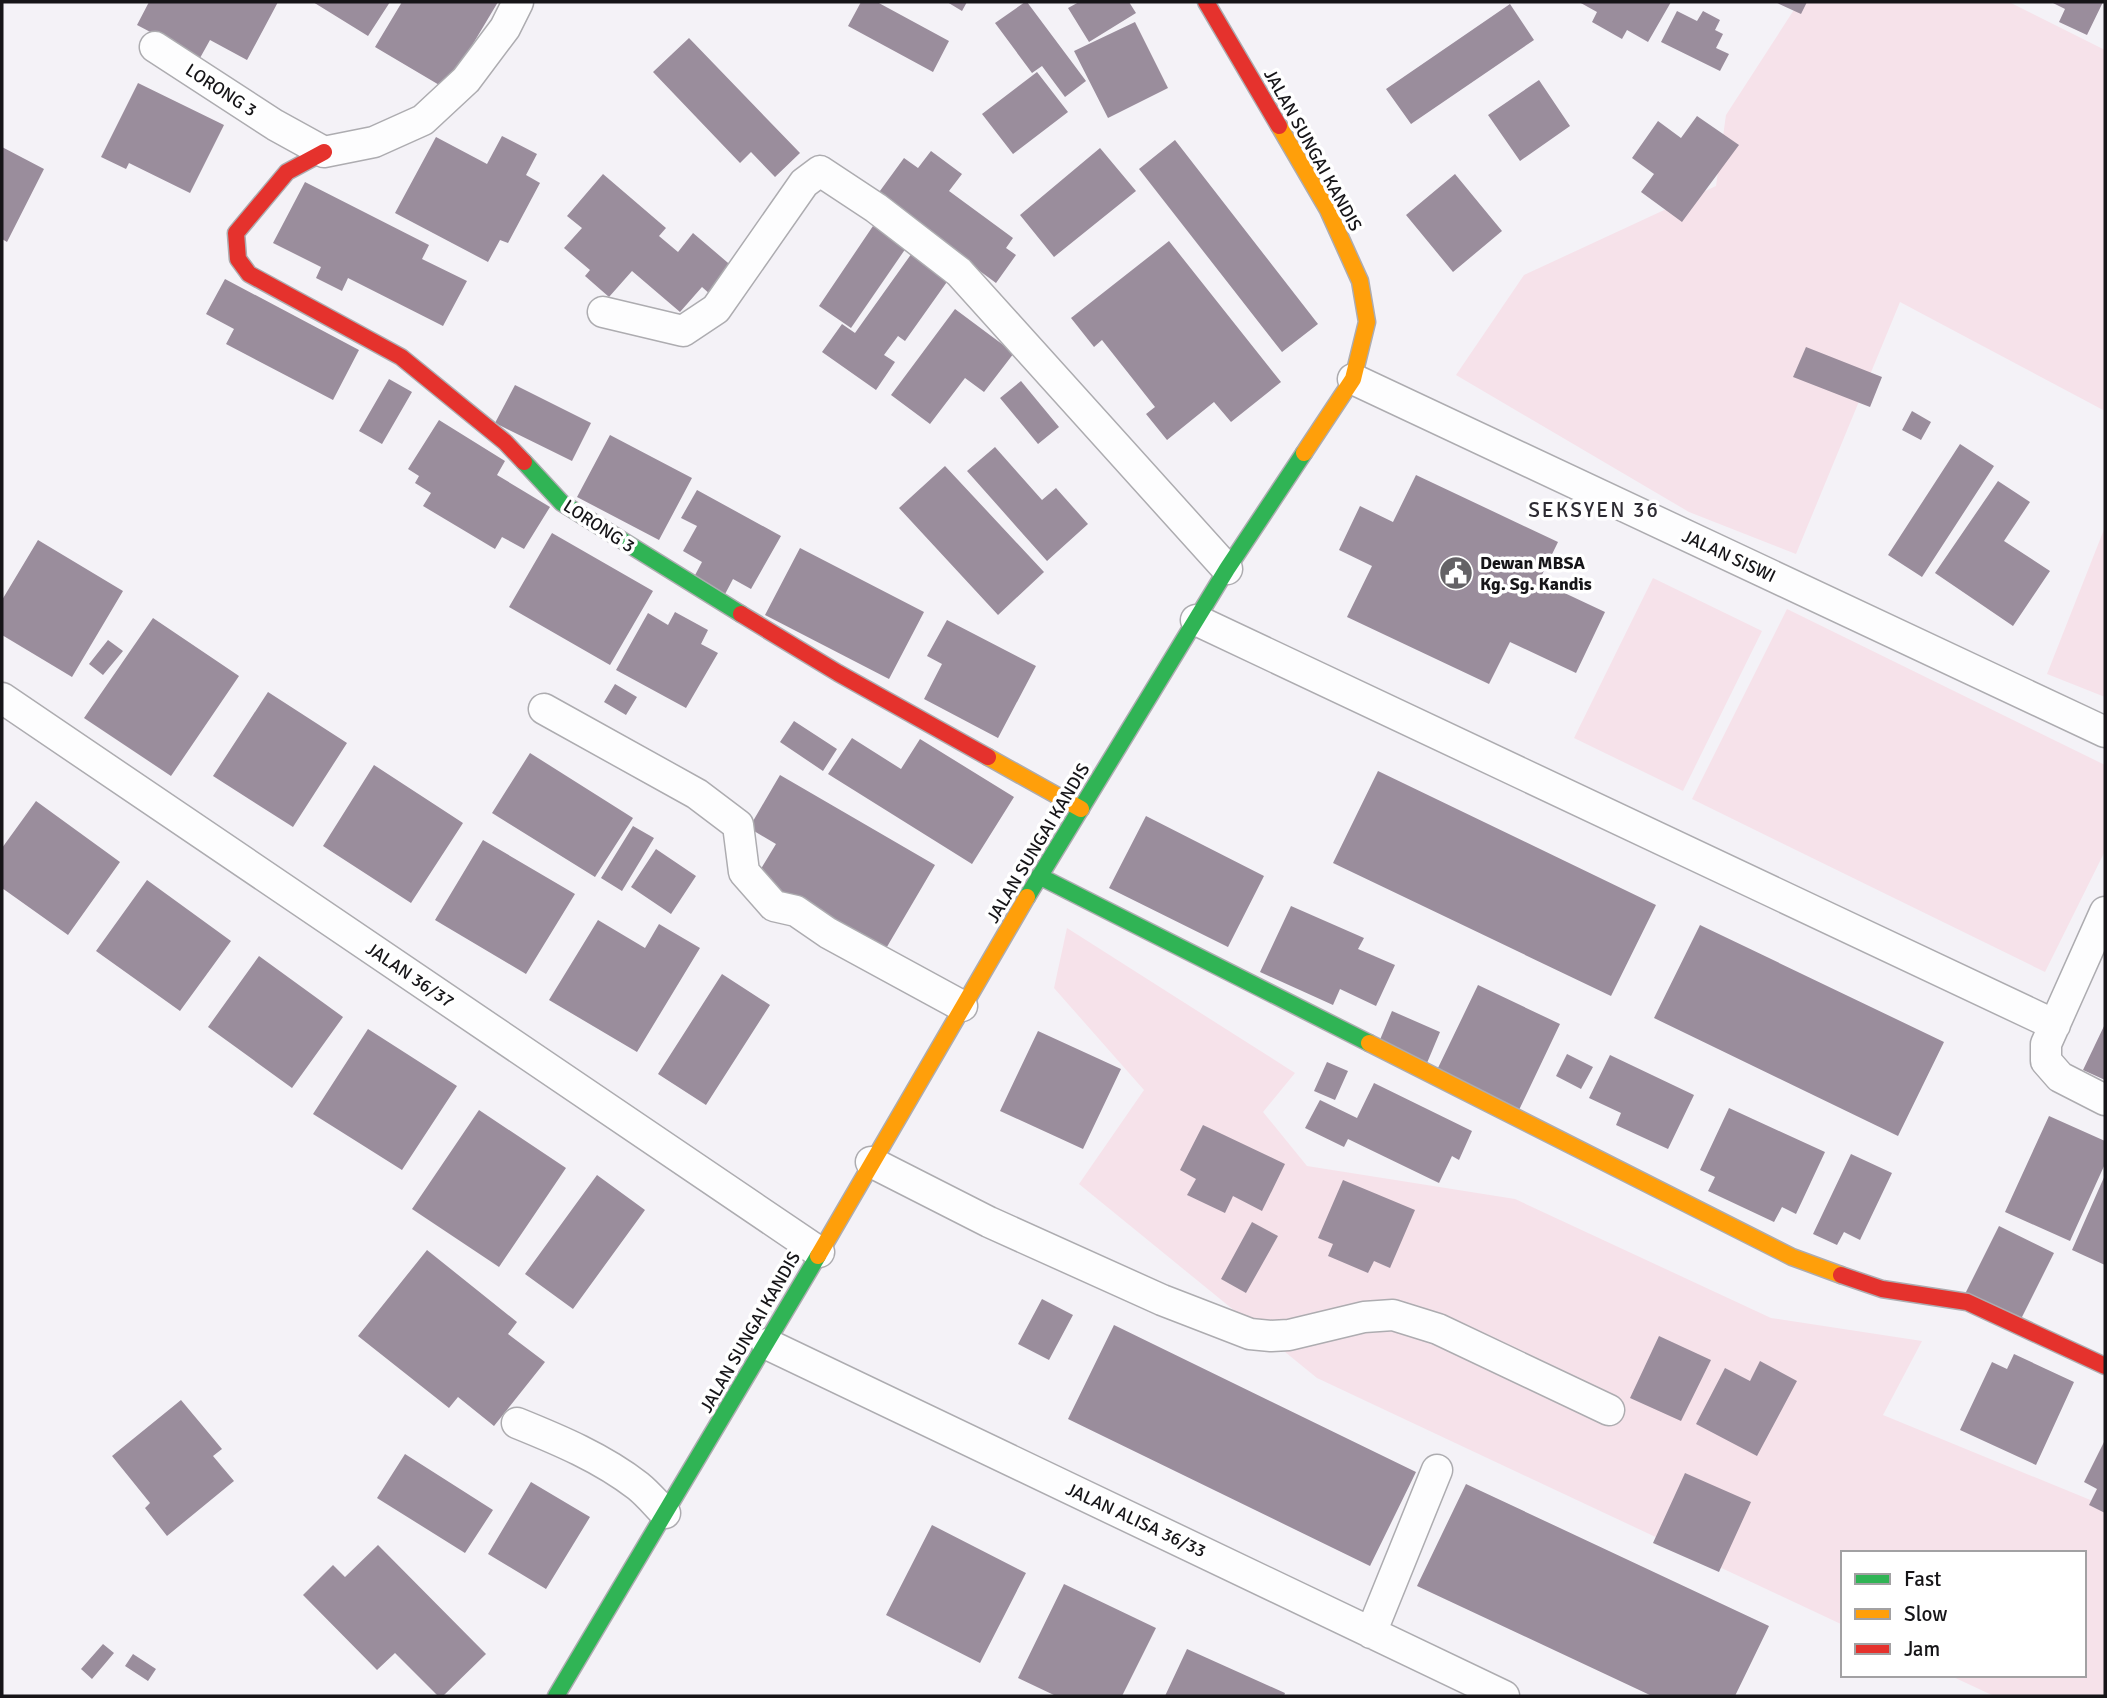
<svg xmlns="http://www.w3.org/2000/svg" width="2107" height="1698" viewBox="0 0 2107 1698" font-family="Signika,sans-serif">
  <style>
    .green { fill: #f6e2ea }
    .building { fill: #9a8d9c }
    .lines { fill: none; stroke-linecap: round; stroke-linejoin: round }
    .street-casing { stroke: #adacb0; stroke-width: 33 }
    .fast-casing { stroke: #adacb0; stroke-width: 19 }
    .slow-casing { stroke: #adacb0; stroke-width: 19 }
    .jam-casing { stroke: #adacb0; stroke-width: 19 }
    .street { stroke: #fdfdfe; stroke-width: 30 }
    .fast { stroke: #30b455; stroke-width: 16 }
    .slow { stroke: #ff9f0a; stroke-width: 16 }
    .jam { stroke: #e5322d; stroke-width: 16 }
    .labels { text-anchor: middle; stroke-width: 7; stroke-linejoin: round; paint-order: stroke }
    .street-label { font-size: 18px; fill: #161518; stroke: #fff }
    .poi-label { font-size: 18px; font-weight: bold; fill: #161518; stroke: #fff; text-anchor: start }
    .quarter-label { font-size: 21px; letter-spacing: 2px; fill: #2d2b32; stroke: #fff }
  </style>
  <rect width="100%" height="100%" fill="#f4f2f7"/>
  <path class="green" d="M1799 2H2009L2105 50V411L1900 302 1796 554 1689 512 1456 375 1524 275 1716 186 1726 115Z
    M2105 527V697L2047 674Z
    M1653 578 1762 631 1683 791 1574 738Z
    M1787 609 2105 765V851L2045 972 1692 799Z
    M1067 928 1295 1073 1263 1112 1307 1166 1515 1199 1771 1318 1922 1341 1883 1415 2105 1506V1696H1994L1949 1675H2084V1553H1843V1625L1317 1378 1079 1184 1144 1090 1054 988Z"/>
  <path class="building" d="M149 2H278L247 60 210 40 200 58 137 25Z
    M313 2H390L368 36Z
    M402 2H498L446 89 375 47Z
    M861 2H877L949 41 933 72 848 26Z
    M947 2H967L962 11Z
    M1025 2H1027L1086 81 1065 97 1042 66 1032 73 995 23Z
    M1079 2H1129L1136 13 1089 42 1068 8Z
    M1579 2H1671L1648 42 1627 30 1622 39 1592 22 1597 12Z
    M1775 2H1807L1801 14Z
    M2051 2H2103L2087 35 2059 22 2065 9Z
    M1510 4 1534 40 1411 124 1386 89Z
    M1677 11 1697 21 1703 11 1720 20 1715 30 1723 34 1716 48 1729 54 1720 71 1661 42Z
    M1135 22 1168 88 1108 118 1074 51Z
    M689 38 800 153 775 177 751 152 740 163 653 72Z
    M1037 72 1068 112 1013 154 982 114Z
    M1539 80 1570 126 1520 161 1488 115Z
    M138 83 224 125 190 193 129 163 126 169 101 157Z
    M1697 116 1739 145 1682 222 1641 192 1654 174 1632 158 1658 121 1681 138Z
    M502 136 537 154 526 175 540 183 508 243 500 240 488 262 395 213 436 137 487 164Z
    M1175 140 1318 324 1282 352 1139 169Z
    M2 147 44 169 7 242 2 239Z
    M1100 148 1136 191 1054 257 1020 215Z
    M931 151 962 174 949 191 1013 238 1006 248 1016 255 996 283 877 195 904 158 918 168Z
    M603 174 666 228 659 236 678 252 693 233 734 268 711 295 702 287 680 312 632 271 609 297 585 276 590 270 564 248 582 228 567 216Z
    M1455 174 1502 231 1453 272 1406 215Z
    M305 182 429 245 422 259 467 281 443 326 348 278 342 291 316 278 321 267 273 243Z
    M873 226 906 248 851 328 819 306Z
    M1169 241 1281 382 1231 422 1214 402 1167 440 1146 414 1155 407 1102 340 1094 347 1071 318Z
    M912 253 949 279 905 341 898 336 884 355 895 362 876 390 822 352 842 324 855 333Z
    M225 279 359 350 333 400 226 344 234 329 206 314Z
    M955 309 1014 353 984 392 965 378 930 424 891 395Z
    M1806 347 1882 377 1870 407 1793 377Z
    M389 379 412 392 382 444 359 431Z
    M1021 381 1059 427 1038 444 1000 398Z
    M515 385 591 423 572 461 495 423Z
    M1912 411 1931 422 1921 440 1902 430Z
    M439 420 505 461 497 475 550 507 524 549 502 537 495 549 423 506 431 493 415 483 419 476 408 469Z
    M610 435 692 478 659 540 577 497Z
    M1960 444 1994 466 1922 577 1888 555Z
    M995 447 1042 500 1056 488 1088 524 1047 561 967 471Z
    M945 466 1044 572 998 615 899 508Z
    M1416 475 1558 542 1539 581 1605 612 1576 673 1510 642 1489 684 1347 617 1372 566 1339 550 1360 506 1393 522Z
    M1998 481 2030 502 2004 541 2050 571 2013 626 1935 573Z
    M697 490 781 536 751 589 733 579 724 596 693 579 702 562 683 551 697 526 681 518Z
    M552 533 653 591 610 665 509 607Z
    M38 540 123 591 72 677 2 635V600Z
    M800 548 924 612 889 679 765 615Z
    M675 612 708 630 701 644 718 653 686 708 616 670 648 613 668 625Z
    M153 618 239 676 171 776 84 718Z
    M947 620 1036 666 998 738 924 699 942 664 927 656Z
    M108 640 123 651 103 675 89 664Z
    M615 684 637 697 626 715 604 702Z
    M268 692 347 743 293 827 213 776Z
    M794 721 837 749 823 771 780 742Z
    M852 738 901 769 920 739 1014 797 972 864 828 774Z
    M530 753 633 818 595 877 492 813Z
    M374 765 463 823 411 903 323 846Z
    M1378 771 1656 905 1611 996 1333 863Z
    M780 775 935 865 881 957 797 900 756 877 776 844 749 828Z
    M36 801 120 862 68 935 2 888V848Z
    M1146 816 1264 876 1228 947 1109 888Z
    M633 826 654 838 622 891 601 878Z
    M483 840 575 894 526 974 435 920Z
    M656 849 696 876 671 914 631 887Z
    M147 880 231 941 180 1011 96 951Z
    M1291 906 1364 938 1358 949 1395 965 1376 1006 1340 989 1333 1005 1260 972Z
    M598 920 645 948 659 924 700 948 637 1052 549 1000Z
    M1700 925 1944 1042 1898 1136 1654 1018Z
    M259 956 343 1017 292 1088 208 1027Z
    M722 974 770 1005 706 1105 658 1074Z
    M1478 985 1560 1024 1519 1110 1436 1072Z
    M1392 1011 1440 1032 1427 1063 1379 1042Z
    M2105 1024V1080L2083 1070Z
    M368 1029 457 1086 402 1170 313 1114Z
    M1038 1031 1121 1069 1083 1149 1000 1111Z
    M1567 1054 1593 1067 1581 1089 1556 1076Z
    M1610 1055 1694 1095 1668 1149 1616 1125 1621 1113 1589 1098Z
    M1327 1062 1348 1071 1335 1100 1314 1091Z
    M1374 1083 1472 1131 1459 1160 1452 1156 1439 1183 1348 1139 1344 1147 1305 1128 1320 1100 1357 1118Z
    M1729 1108 1825 1152 1796 1214 1782 1207 1774 1222 1708 1191 1715 1177 1700 1170Z
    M479 1110 566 1168 499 1267 412 1209Z
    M2049 1116 2105 1141V1164L2070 1241 2005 1212Z
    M1203 1125 1285 1164 1262 1211 1233 1196 1225 1213 1187 1195 1196 1179 1180 1170Z
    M1851 1154 1892 1173 1860 1240 1844 1232 1837 1245 1813 1234Z
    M597 1175 645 1210 573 1309 525 1274Z
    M2105 1175V1265L2072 1250Z
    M1343 1180 1415 1210 1390 1268 1374 1261 1368 1273 1328 1256 1333 1244 1318 1238Z
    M1252 1222 1278 1236 1246 1293 1221 1279Z
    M1999 1226 2054 1253 2018 1325 1963 1298Z
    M427 1250 517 1322 508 1334 545 1362 494 1426 458 1397 449 1408 358 1336Z
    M1042 1299 1073 1315 1049 1360 1018 1344Z
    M1114 1325 1416 1472 1370 1566 1068 1419Z
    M1659 1336 1711 1360 1681 1421 1630 1398Z
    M2014 1354 2074 1382 2036 1465 1960 1430 1992 1362 2007 1369Z
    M1760 1361 1797 1381 1757 1456 1696 1424 1725 1368 1750 1381Z
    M181 1400 222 1449 213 1456 234 1481 167 1536 145 1508 150 1503 112 1456Z
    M2105 1440V1513L2089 1505 2097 1489 2084 1482Z
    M405 1454 493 1510 465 1553 377 1498Z
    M1685 1473 1751 1502 1719 1572 1653 1543Z
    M531 1482 590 1517 546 1589 488 1554Z
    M1466 1484 1769 1626 1735 1696H1652L1417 1586Z
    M932 1525 1026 1573 980 1663 886 1615Z
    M378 1545 486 1654 443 1696H438L395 1653 377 1670 303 1595 333 1565 345 1577Z
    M1064 1584 1156 1628 1122 1696H1056L1018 1678Z
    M103 1644 114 1653 92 1679 81 1669Z
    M1187 1649 1285 1693 1284 1696H1165Z
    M133 1654 156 1669 148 1681 125 1666Z"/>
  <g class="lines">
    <g class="street-casing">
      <path id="street" d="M155 47 275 125 324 152 374 142 423 120 466 80 505 28 518 2
        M603 312 683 331 716 309 804 183 820 171 876 208 959 272 1227 569
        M1353 379 2105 732
        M1196 620 2055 1025
        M2 698 819 1252
        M544 709 697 794 738 825 744 872 774 906 796 911 828 933 962 1006
        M2105 912 2046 1044V1061L2060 1077 2105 1100
        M871 1162 989 1222 1162 1300 1250 1334 1271 1336 1289 1335 1364 1317 1393 1315 1438 1329 1609 1410
        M767 1344 1504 1696
        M517 1423C559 1440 602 1458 638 1486 648 1494 656 1504 665 1513
        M1371 1633 1437 1470"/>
    </g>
    <g class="fast-casing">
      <path id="fast" d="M524 462 562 503 741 614
        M1039 876 1369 1043
        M1027 897 1227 569 1304 453
        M556 1696 818 1256"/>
    </g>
    <g class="slow-casing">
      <path id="slow" d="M1279 126 1328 210 1360 281 1367 322 1353 379 1304 453
        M988 757 1081 809
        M1369 1043 1792 1257 1841 1275
        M818 1256 1027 897"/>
    </g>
    <g class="jam-casing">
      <path id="jam" d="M1206 2 1279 126
        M324 152 287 172 236 233 238 259 249 274 401 357 505 442 524 462
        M741 614 838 673 988 757
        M1841 1275 1882 1289 1967 1302 2105 1366"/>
    </g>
    <use href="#street" class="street"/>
    <use href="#fast" class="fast"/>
    <use href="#slow" class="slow"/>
    <use href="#jam" class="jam"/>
  </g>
  <defs>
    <g id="civic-disc" transform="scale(1.75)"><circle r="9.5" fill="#646266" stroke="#fff"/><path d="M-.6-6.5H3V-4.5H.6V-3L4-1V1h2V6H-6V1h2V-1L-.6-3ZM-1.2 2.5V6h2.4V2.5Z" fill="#fff"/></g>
  </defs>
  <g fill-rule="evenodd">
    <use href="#civic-disc" x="1456" y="573"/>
  </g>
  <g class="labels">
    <g class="street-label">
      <text transform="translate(221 90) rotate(33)" y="6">LORONG 3</text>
      <text transform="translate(1313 150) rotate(61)" y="6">JALAN SUNGAI KANDIS</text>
      <text transform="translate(599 526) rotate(33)" y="6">LORONG 3</text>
      <text transform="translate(1729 556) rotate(25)" y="6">JALAN SISWI</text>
      <text transform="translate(1038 843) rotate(-59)" y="6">JALAN SUNGAI KANDIS</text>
      <text transform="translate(410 975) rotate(34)" y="6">JALAN 36/37</text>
      <text transform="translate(750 1332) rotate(-60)" y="6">JALAN SUNGAI KANDIS</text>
      <text transform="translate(1136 1520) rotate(25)" y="6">JALAN ALISA 36/33</text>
    </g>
    <g class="poi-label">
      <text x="1480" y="569">Dewan MBSA<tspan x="1480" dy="21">Kg. Sg. Kandis</tspan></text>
    </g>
    <g class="quarter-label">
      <text x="1594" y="517">SEKSYEN 36</text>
    </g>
  </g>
  <rect width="2107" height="1698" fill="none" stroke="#161518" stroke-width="7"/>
  <rect x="1841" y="1551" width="245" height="126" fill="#ffffff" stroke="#a2a1a3" stroke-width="2"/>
  <rect x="1855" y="1574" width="35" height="10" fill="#30b455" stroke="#a2a1a3" stroke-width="2"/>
  <text x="1904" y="1586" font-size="21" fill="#161518">Fast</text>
  <rect x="1855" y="1609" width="35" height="10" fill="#ff9f0a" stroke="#a2a1a3" stroke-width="2"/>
  <text x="1904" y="1621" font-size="21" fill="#161518">Slow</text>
  <rect x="1855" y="1644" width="35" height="10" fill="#e5322d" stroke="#a2a1a3" stroke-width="2"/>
  <text x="1904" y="1656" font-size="21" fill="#161518">Jam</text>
</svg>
